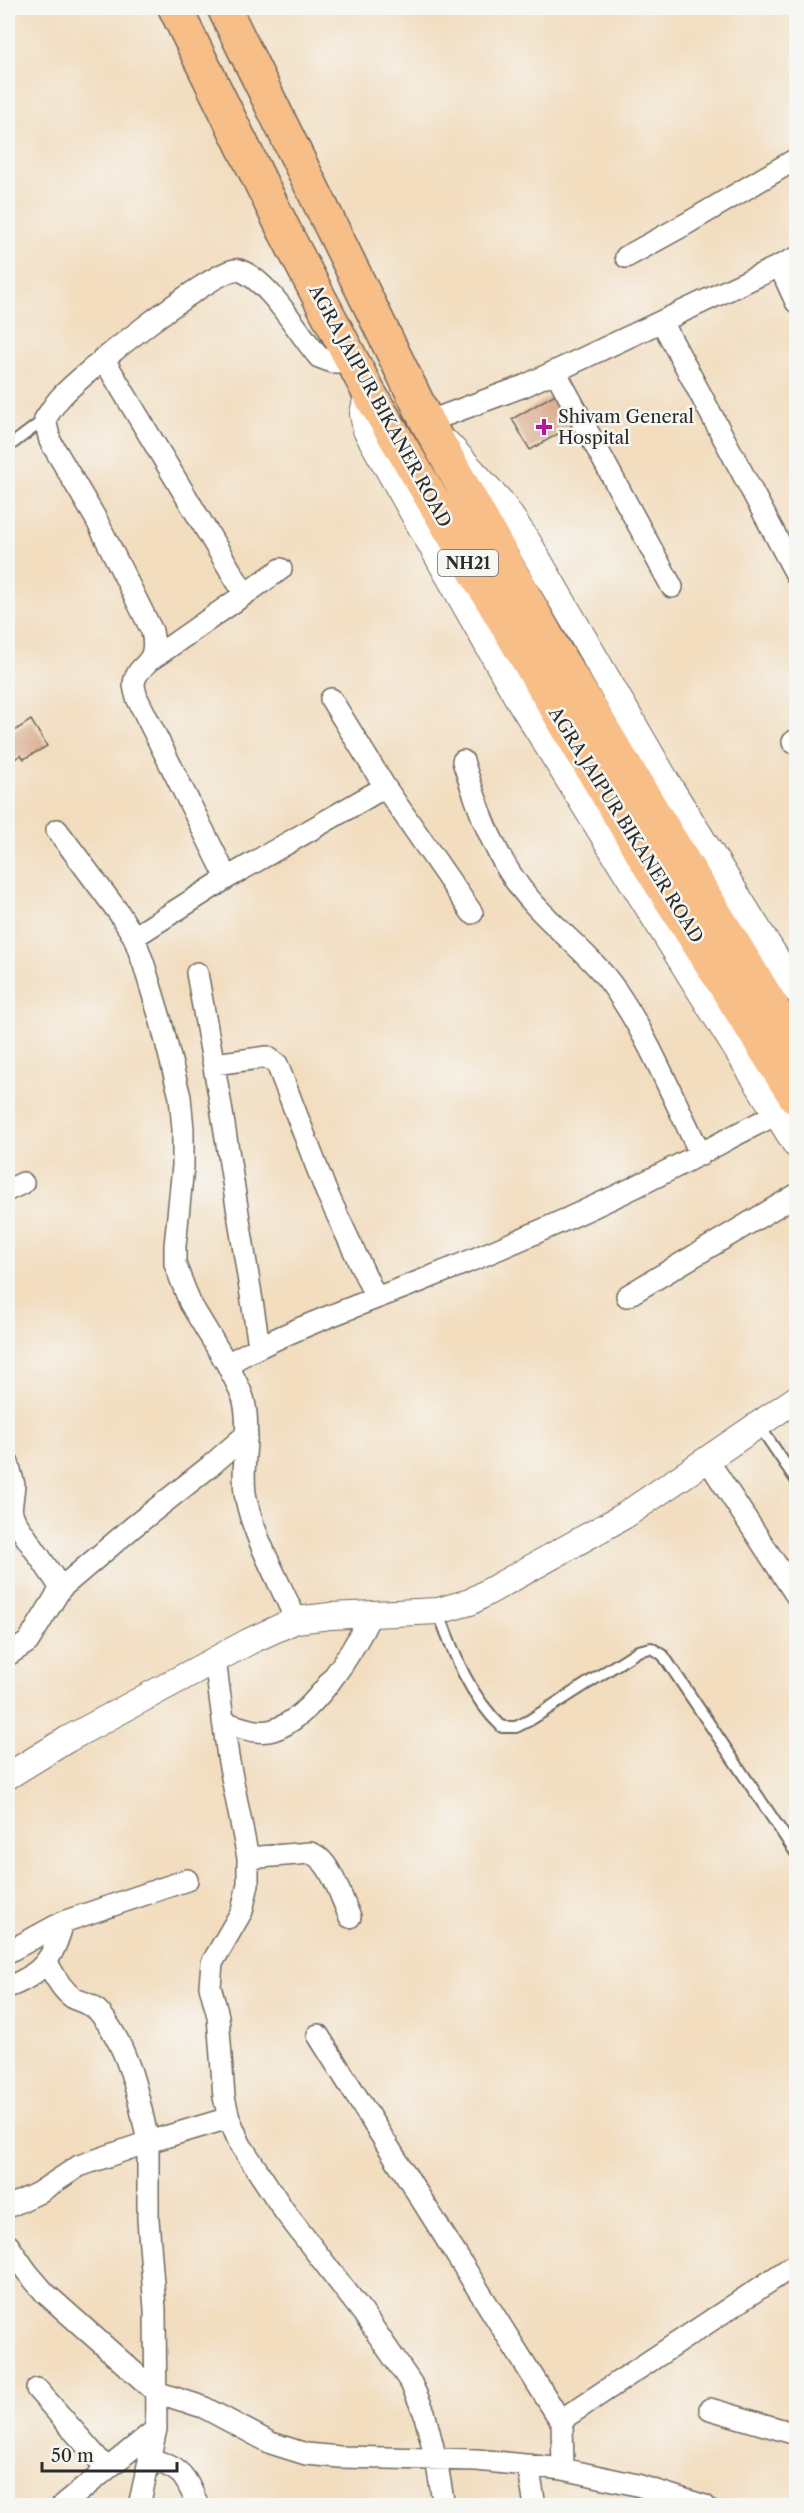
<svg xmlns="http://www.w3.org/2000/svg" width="804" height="2513" viewBox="0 0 804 2513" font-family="'Libre Caslon Text',serif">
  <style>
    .building { fill: #dcb194 }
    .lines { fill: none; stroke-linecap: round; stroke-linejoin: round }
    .service-casing { stroke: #71695f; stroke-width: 14 }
    .minor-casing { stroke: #71695f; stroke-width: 24 }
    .tertiary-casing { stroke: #71695f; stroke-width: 28 }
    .trunk-casing { stroke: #71695f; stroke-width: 36 }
    .service { stroke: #fff; stroke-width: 10 }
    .minor { stroke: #fff; stroke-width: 21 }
    .tertiary { stroke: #fff; stroke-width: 26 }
    .trunk { stroke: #f7be88; stroke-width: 33 }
    .poi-dot { fill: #b5179e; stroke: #f6f6f2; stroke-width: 2 }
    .labels { text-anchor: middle; stroke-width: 5; stroke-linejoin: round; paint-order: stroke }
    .shield { fill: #f6f6f2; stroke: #686867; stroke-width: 1.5 }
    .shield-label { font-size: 16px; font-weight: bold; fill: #2b2b2b }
    .street-label { font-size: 18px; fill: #2b2b2b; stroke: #f6f6f2 }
    .poi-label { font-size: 18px; fill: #2b2b2b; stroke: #f6f6f2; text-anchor: start }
  </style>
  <rect width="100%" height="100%" fill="#f6f6f2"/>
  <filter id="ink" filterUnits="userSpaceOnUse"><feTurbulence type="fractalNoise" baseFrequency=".0167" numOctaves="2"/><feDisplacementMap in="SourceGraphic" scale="12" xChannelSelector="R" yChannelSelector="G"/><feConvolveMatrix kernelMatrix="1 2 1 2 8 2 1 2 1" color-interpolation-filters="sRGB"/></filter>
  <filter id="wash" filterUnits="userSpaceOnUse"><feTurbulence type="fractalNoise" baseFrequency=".008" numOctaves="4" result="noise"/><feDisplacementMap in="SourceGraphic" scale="24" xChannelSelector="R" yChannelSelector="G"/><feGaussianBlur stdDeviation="1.35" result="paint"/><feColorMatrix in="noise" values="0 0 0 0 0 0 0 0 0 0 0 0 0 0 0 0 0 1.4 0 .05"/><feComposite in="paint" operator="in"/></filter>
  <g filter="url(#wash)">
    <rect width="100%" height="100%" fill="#f2ddbf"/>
    <g id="blocks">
      <path class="building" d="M559 392 577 423 530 450 512 419Z
        M31 720 47 746 24 759 21 755 13 760 8 752V744L13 741 8 735Z"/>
    </g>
  </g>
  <g filter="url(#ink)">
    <use href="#blocks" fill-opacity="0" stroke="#71695f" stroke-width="1.5"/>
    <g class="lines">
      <g class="service-casing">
        <path id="service" d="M8 447 45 419
          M758 1424 796 1480
          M438 1611C454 1654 468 1694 502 1727H516L530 1720 638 1651 651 1648 663 1655 796 1853"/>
      </g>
      <g class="minor-casing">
        <path id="minor" d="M626 257 686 224 796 159
          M780 267 796 302
          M662 322 796 574
          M103 358 244 593
          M555 371 672 587
          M427 422 524 386 796 258
          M152 659 281 569
          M331 699 385 787 472 913
          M793 742 796 740
          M463 761C479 811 496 863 533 903 560 933 594 958 617 992 651 1042 674 1101 701 1155
          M57 830 119 913 134 937 144 965 160 1018 180 1097 183 1129V1166L175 1246V1264L190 1303 227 1364
          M227 878 137 698C136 694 134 688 134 684 136 662 160 668 152 631L96 519 50 441 45 419C50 412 55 403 61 397 79 376 220 263 239 270 270 281 297 332 319 357L332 362H352
          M134 937 227 878 385 787
          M197 973 220 1100 259 1345
          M214 1064 267 1057 277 1064 326 1191 376 1298
          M8 1190 23 1183
          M627 1296 796 1195
          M707 1459 796 1595
          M8 1463 14 1485 11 1511 15 1521 61 1588
          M296 1620C280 1583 251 1533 245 1493 241 1462 251 1432 244 1401 241 1389 232 1375 227 1364 289 1329 357 1306 423 1280 528 1238 630 1193 728 1139 748 1128 769 1119 788 1107
          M8 1655 28 1642 61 1588 133 1527 209 1467 247 1434
          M215 1660 228 1757 248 1858V1884L242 1911 212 1963 210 1986 218 2016 224 2097 229 2118 240 2144 285 2212 363 2313 411 2383 424 2412 436 2459 444 2506
          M223 1722C238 1726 257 1735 273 1730 313 1718 353 1651 371 1615
          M248 1858 310 1853C330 1858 341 1898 350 1917
          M8 1952 63 1922 187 1880
          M8 1987C43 1974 54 1957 63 1922
          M318 2035 562 2423
          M8 2207 38 2193 79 2166 148 2142C139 2098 129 2047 99 2012 92 2004 84 2003 75 1999 62 1991 55 1976 47 1963
          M8 2245 27 2272 45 2293 156 2392 203 2407 271 2443 306 2454 340 2457 477 2460 563 2469 637 2485 705 2506
          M37 2389 107 2469
          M710 2409 796 2434
          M149 2459C182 2468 185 2475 198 2506
          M528 2465 535 2506
          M563 2469 562 2423 567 2416 796 2264
          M62 2506 156 2429
          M139 2506 156 2429 155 2309 148 2219V2142L229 2118"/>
      </g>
      <g class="tertiary-casing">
        <path id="tertiary" d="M368 391 363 414 366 430 517 697 796 1145
          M448 444 501 502 528 542 671 789 796 990
          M8 1776 68 1739 250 1641 296 1620 330 1616 438 1611 470 1602 624 1516 796 1399"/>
      </g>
      <g class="trunk-casing">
        <path id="trunk" d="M175 8 285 232 368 391 652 870 796 1098
          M224 8 427 422 555 651 796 1046"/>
      </g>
      <use href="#service" class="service"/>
      <use href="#minor" class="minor"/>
      <use href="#tertiary" class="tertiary"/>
      <use href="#trunk" class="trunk"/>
    </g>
  </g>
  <path class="poi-dot" d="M541 418h6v6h6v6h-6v6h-6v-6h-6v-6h6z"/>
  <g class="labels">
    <rect class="shield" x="438" y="550" width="60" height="26" rx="4.5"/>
    <g class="shield-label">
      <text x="468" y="569">NH21</text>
    </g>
    <g class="street-label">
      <text transform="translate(380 406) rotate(61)" y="6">AGRA JAIPUR BIKANER ROAD</text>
      <text transform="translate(626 825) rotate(58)" y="6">AGRA JAIPUR BIKANER ROAD</text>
    </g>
    <g class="poi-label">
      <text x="558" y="423">Shivam General<tspan x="558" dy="21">Hospital</tspan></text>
    </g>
  </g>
  <rect width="804" height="2513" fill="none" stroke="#f6f6f2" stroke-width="30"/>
  <path d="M42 2462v9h135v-9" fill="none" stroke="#2b2b2b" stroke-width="3"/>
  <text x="51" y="2462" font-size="18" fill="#2b2b2b" stroke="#f6f6f2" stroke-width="4.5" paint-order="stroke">50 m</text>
</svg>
